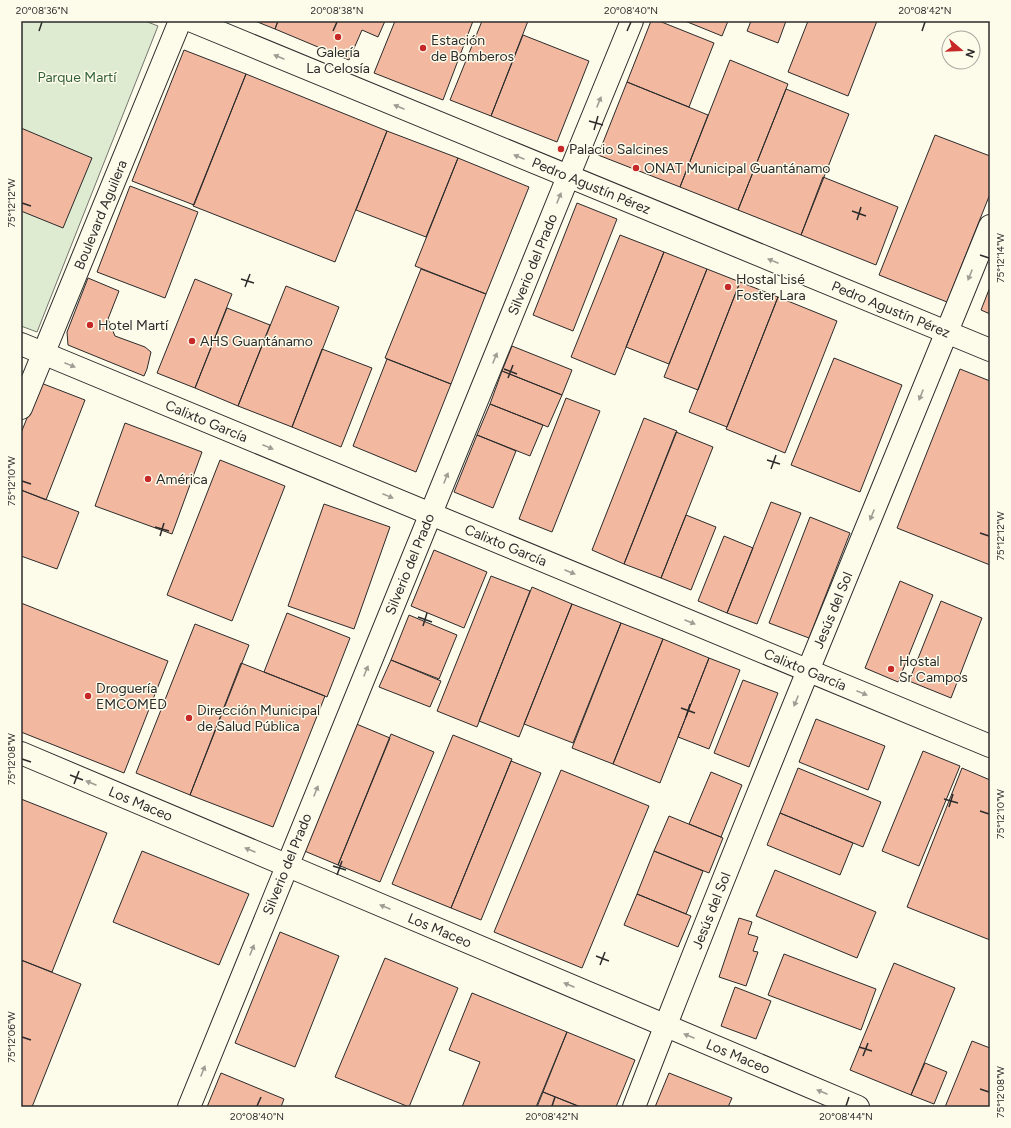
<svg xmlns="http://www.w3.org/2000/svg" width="1011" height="1128" viewBox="0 0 1011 1128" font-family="Figtree,sans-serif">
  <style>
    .green { fill: #deebd1; stroke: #74746e }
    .building { fill: #f2b8a0; stroke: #2b2b2b }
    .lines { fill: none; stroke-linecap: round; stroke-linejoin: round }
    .minor-casing { stroke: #2b2b2b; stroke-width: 24 }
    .major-casing { stroke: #2b2b2b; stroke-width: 24 }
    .minor { stroke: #fdfbea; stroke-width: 22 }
    .major { stroke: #fdfbea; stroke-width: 22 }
    .oneway { fill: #9e9d94 }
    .ticks { fill: none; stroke: #2b2b2b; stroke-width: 1.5 }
    .poi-dot { fill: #c62828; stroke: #fdfbea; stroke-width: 1.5 }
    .labels { text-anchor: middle; stroke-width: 3; stroke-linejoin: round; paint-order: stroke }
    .poi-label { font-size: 14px; fill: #2b2b2b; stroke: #fdfbea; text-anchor: start }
    .park-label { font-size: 14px; fill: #34623c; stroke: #fdfbea }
    .street-label { font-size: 14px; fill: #2b2b2b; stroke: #fdfbea }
    .neatline { fill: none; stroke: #2b2b2b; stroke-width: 1.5 }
    .ticks-label { font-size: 10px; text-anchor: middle; fill: #2b2b2b }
  </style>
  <rect width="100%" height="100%" fill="#fdfbea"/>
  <path class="green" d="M21 21H145L158 26 37 332 21 326Z"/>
  <path class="building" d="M255 21H278L275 29Z
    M278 21H385L378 37 362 30 349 60 275 29Z
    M395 21H473L443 100 374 73Z
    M482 21H528L491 116 450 100Z
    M651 21H659L714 43 689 107 627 82Z
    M685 21H728L722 36Z
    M751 21H786L778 43 747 31Z
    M808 21H877L848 96 788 72Z
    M523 35 589 61 557 142 491 116Z
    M184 50 246 74 194 205 132 181Z
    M730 60 788 84 738 210 680 187Z
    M246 74 387 131 335 262 193 206Z
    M627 82 708 115 680 187 598 155Z
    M786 89 849 114 801 235 738 210Z
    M21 128 92 158 63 228 21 211Z
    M387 131 458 158 426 237 356 210Z
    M935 135 990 156V194L947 302 879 275Z
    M458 158 529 187 486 294 415 266Z
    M823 177 898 207 876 265 801 235Z
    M130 186 198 212 165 298 97 272Z
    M577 203 617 219 573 331 533 315Z
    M620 235 664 252 615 375 571 357Z
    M664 252 707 269 669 364 626 347Z
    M421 269 486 294 451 384 385 358Z
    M707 269 740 282 698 390 664 377Z
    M88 278 119 291 108 319 115 336 145 347 151 352 147 369 144 376 68 345 67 332Z
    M195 279 232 294 195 388 157 373Z
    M740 282 778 297 727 427 689 412Z
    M286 286 339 307 292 427 238 406Z
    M990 287V314L981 310Z
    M778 297 837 321 785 453 726 429Z
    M227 308 270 325 238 406 195 388Z
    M512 346 572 370 562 395 502 371Z
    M322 349 372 368 341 447 292 427Z
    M834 358 902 385 860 492 791 465Z
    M387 359 451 384 416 472 353 446Z
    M960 369 990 381V565L897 528Z
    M502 371 562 395 548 427 490 404Z
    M41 383 85 400 46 500 21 490V433Z
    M566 398 600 411 552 532 519 519Z
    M490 404 543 425 530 456 477 435Z
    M644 418 677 431 624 564 592 550Z
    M125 423 202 452 172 534 95 506Z
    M676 432 713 447 661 578 624 564Z
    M477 435 516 451 493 508 454 492Z
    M220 460 285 486 232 621 167 595Z
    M21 490 79 512 57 569 21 556Z
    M771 502 801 513 757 624 727 613Z
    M324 504 390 527 354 629 288 606Z
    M686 515 716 527 691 590 661 578Z
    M810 517 850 533 809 638 769 623Z
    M724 536 753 548 727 613 698 601Z
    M434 550 487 572 464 628 411 606Z
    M491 576 530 591 477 727 437 711Z
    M900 581 933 595 898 682 865 668Z
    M532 587 572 604 519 737 479 721Z
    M941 601 982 618 951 698 909 681Z
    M21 603 168 661 124 773 21 732Z
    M572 604 621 623 573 743 524 724Z
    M287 613 350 638 327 697 264 672Z
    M409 615 457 635 439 679 391 660Z
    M621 623 663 639 613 764 572 748Z
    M195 624 249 645 190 795 136 773Z
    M663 639 709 658 660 783 613 764Z
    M709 658 740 670 709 749 678 737Z
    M391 660 441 681 430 707 379 687Z
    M241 663 325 696 273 827 190 795Z
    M743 680 778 693 749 767 714 753Z
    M816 719 885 746 868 790 799 762Z
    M354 723 390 738 338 865 302 850Z
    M391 734 434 752 380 882 338 865Z
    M453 735 512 759 451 908 392 884Z
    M923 751 960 766 919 866 882 851Z
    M511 761 541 773 481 920 451 908Z
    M798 768 881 802 863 847 780 813Z
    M962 768 990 780V940L907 907Z
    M561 770 649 806 582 968 494 932Z
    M711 772 742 785 721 837 689 824Z
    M21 799 107 833 52 972 21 960Z
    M780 813 853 843 840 875 767 845Z
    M669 816 723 838 709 873 654 851Z
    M142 851 249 894 219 965 113 922Z
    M654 851 703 871 686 914 637 894Z
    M775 870 876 912 857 958 756 916Z
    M637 894 691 916 678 947 624 925Z
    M739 918 752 922 748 934 758 937 753 951 758 952 746 986 719 977Z
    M280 932 339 956 295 1067 235 1043Z
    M784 954 876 989 861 1030 768 995Z
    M385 958 458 988 409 1107 335 1077Z
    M21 960 81 984 32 1107H21Z
    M894 963 955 988 911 1095 850 1070Z
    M735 987 771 1001 756 1039 721 1026Z
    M472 993 567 1032 536 1107H462L480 1062 449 1050Z
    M567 1032 635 1060 616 1107H580L543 1092Z
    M972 1041 990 1048V1107H945Z
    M925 1063 947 1072 934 1104 911 1095Z
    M221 1073 284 1099 281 1107H207Z
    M669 1073 732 1098 728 1107H655Z
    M543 1092 581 1107H537Z"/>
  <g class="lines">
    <g class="minor-casing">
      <g id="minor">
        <path d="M568 177 632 21"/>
        <path id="s1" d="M21 408 180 21"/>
        <path id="s2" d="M286 865 858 1107"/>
        <path id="s3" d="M634 1107C748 811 871 519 990 226"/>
      </g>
    </g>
    <g class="major-casing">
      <g id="major">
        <path id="s4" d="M192 21 990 350"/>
        <path id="s5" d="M21 344 990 746"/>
        <path id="s6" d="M21 753 286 865"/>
        <path id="s7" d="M189 1107C313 796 442 487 568 177"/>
      </g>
    </g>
    <use href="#minor" class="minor"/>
    <use href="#major" class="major"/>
  </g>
  <defs><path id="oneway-solid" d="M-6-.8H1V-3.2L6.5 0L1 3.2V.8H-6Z"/></defs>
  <g class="oneway">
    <use href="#oneway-solid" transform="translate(279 57) rotate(-157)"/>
    <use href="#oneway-solid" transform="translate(599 102) rotate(-68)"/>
    <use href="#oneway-solid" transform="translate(399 107) rotate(-157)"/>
    <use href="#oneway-solid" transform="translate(519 157) rotate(-157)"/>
    <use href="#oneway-solid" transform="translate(559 198) rotate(-68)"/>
    <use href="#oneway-solid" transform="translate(773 261) rotate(-158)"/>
    <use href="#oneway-solid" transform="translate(970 275) rotate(112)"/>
    <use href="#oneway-solid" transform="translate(495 358) rotate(-68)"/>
    <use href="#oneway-solid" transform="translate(70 365) rotate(22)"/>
    <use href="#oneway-solid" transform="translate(921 395) rotate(112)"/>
    <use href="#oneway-solid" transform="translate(268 447) rotate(22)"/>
    <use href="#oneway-solid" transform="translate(446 478) rotate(-68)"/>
    <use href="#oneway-solid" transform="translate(388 496) rotate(22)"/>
    <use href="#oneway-solid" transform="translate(872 515) rotate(112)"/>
    <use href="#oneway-solid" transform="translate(570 572) rotate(23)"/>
    <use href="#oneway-solid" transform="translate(690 622) rotate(23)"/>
    <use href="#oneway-solid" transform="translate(366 671) rotate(-68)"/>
    <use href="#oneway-solid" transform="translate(862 693) rotate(22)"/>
    <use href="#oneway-solid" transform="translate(796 701) rotate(112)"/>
    <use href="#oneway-solid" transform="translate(91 783) rotate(-157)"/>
    <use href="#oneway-solid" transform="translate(316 791) rotate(-68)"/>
    <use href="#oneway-solid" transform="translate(250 850) rotate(-157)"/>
    <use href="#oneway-solid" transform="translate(385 907) rotate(-157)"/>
    <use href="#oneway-solid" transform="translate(252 950) rotate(-68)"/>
    <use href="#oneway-solid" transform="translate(569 985) rotate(-157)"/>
    <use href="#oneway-solid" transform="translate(689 1036) rotate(-157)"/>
    <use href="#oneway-solid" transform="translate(203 1071) rotate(-68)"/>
    <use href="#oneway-solid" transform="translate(822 1092) rotate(-157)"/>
  </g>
  <path class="ticks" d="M39 31 42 22M333 31 337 22M627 31 631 22M922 31 925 22M589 121 603 125M594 130 598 116M22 203 31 206M852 211 866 216M857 220 861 207M980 255 989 258M241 279 254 283M245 287 250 274M504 369 517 374M508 378 513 365M767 460 780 464M771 469 776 455M22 481 31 484M155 527 169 531M980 533 989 536M160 536 164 523M418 617 432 622M423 626 427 613M681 708 695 713M686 717 690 704M22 759 31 762M70 775 83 780M74 784 79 771M944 799 958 803M949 807 953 794M980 811 989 814M333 866 346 870M337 875 342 861M596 956 609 961M600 965 605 952M22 1037 31 1040M859 1047 872 1051M863 1056 868 1043M980 1089 989 1092M257 1106 261 1097M552 1106 555 1097M846 1106 849 1097"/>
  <g class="poi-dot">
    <circle cx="338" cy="37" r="4"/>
    <circle cx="423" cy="48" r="4"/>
    <circle cx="561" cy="149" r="4"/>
    <circle cx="636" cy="168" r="4"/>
    <circle cx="728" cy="287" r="4"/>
    <circle cx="90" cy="325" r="4"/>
    <circle cx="192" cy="341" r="4"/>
    <circle cx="148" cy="479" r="4"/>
    <circle cx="891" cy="669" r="4"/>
    <circle cx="88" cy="696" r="4"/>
    <circle cx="189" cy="718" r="4"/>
  </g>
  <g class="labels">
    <g class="poi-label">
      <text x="431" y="45">Estación<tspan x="431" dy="16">de Bomberos</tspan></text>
      <text x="338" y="57" text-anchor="middle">Galería<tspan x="338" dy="16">La Celosía</tspan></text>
      <text x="569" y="154">Palacio Salcines</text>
      <text x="644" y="173">ONAT Municipal Guantánamo</text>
      <text x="736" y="284">Hostal Lisé<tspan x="736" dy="16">Foster Lara</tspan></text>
      <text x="98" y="330">Hotel Martí</text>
      <text x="200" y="346">AHS Guantánamo</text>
      <text x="156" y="484">América</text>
      <text x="899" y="666">Hostal<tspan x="899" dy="16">Sr Campos</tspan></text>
      <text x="96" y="693">Droguería<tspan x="96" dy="16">EMCOMED</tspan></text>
      <text x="197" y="715">Dirección Municipal<tspan x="197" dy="16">de Salud Pública</tspan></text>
    </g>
    <g class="park-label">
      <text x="77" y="82">Parque Martí</text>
    </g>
    <g class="street-label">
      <text dy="5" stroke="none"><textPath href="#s4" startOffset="432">Pedro Agustín Pérez</textPath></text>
      <text dy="5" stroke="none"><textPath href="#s1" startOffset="209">Boulevard Aguilera</textPath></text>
      <text dy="5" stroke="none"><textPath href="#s7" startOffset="910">Silverio del Prado</textPath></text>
      <text dy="5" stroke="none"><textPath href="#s4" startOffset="756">Pedro Agustín Pérez</textPath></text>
      <text dy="5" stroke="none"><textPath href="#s5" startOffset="201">Calixto García</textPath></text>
      <text dy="5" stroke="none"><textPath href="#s5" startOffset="525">Calixto García</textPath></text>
      <text dy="5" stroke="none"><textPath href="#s7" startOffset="586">Silverio del Prado</textPath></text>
      <text dy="5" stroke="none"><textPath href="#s3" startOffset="535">Jesús del Sol</textPath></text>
      <text dy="5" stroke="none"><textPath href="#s5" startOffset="849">Calixto García</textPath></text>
      <text dy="5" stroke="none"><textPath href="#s6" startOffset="130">Los Maceo</textPath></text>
      <text dy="5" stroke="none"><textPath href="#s7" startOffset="262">Silverio del Prado</textPath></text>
      <text dy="5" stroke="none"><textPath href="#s3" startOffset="211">Jesús del Sol</textPath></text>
      <text dy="5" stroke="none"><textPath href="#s2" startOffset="167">Los Maceo</textPath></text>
      <text dy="5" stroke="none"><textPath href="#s2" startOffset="491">Los Maceo</textPath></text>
    </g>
  </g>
  <rect width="1011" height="1128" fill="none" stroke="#fdfbea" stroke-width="44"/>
  <g transform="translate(961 50) rotate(109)"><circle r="19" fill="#fdfbea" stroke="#a9a89e"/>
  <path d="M0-3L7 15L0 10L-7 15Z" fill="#c62828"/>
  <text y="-6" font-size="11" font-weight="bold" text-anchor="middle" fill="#2b2b2b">N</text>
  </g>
  <rect x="22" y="22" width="967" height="1084" class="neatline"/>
  <g class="ticks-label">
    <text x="42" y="14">20°08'36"N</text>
    <text x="337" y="14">20°08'38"N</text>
    <text x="631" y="14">20°08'40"N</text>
    <text x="925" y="14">20°08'42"N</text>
    <text transform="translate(11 203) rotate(-90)" y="4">75°12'12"W</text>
    <text transform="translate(1000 258) rotate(-90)" y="4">75°12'14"W</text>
    <text transform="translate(11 481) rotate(-90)" y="4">75°12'10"W</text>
    <text transform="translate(1000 536) rotate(-90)" y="4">75°12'12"W</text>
    <text transform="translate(11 759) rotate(-90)" y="4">75°12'08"W</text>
    <text transform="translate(1000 814) rotate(-90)" y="4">75°12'10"W</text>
    <text transform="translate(11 1037) rotate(-90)" y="4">75°12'06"W</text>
    <text transform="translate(1000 1092) rotate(-90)" y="4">75°12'08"W</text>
    <text x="257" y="1120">20°08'40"N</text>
    <text x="552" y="1120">20°08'42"N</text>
    <text x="846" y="1120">20°08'44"N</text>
  </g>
</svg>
